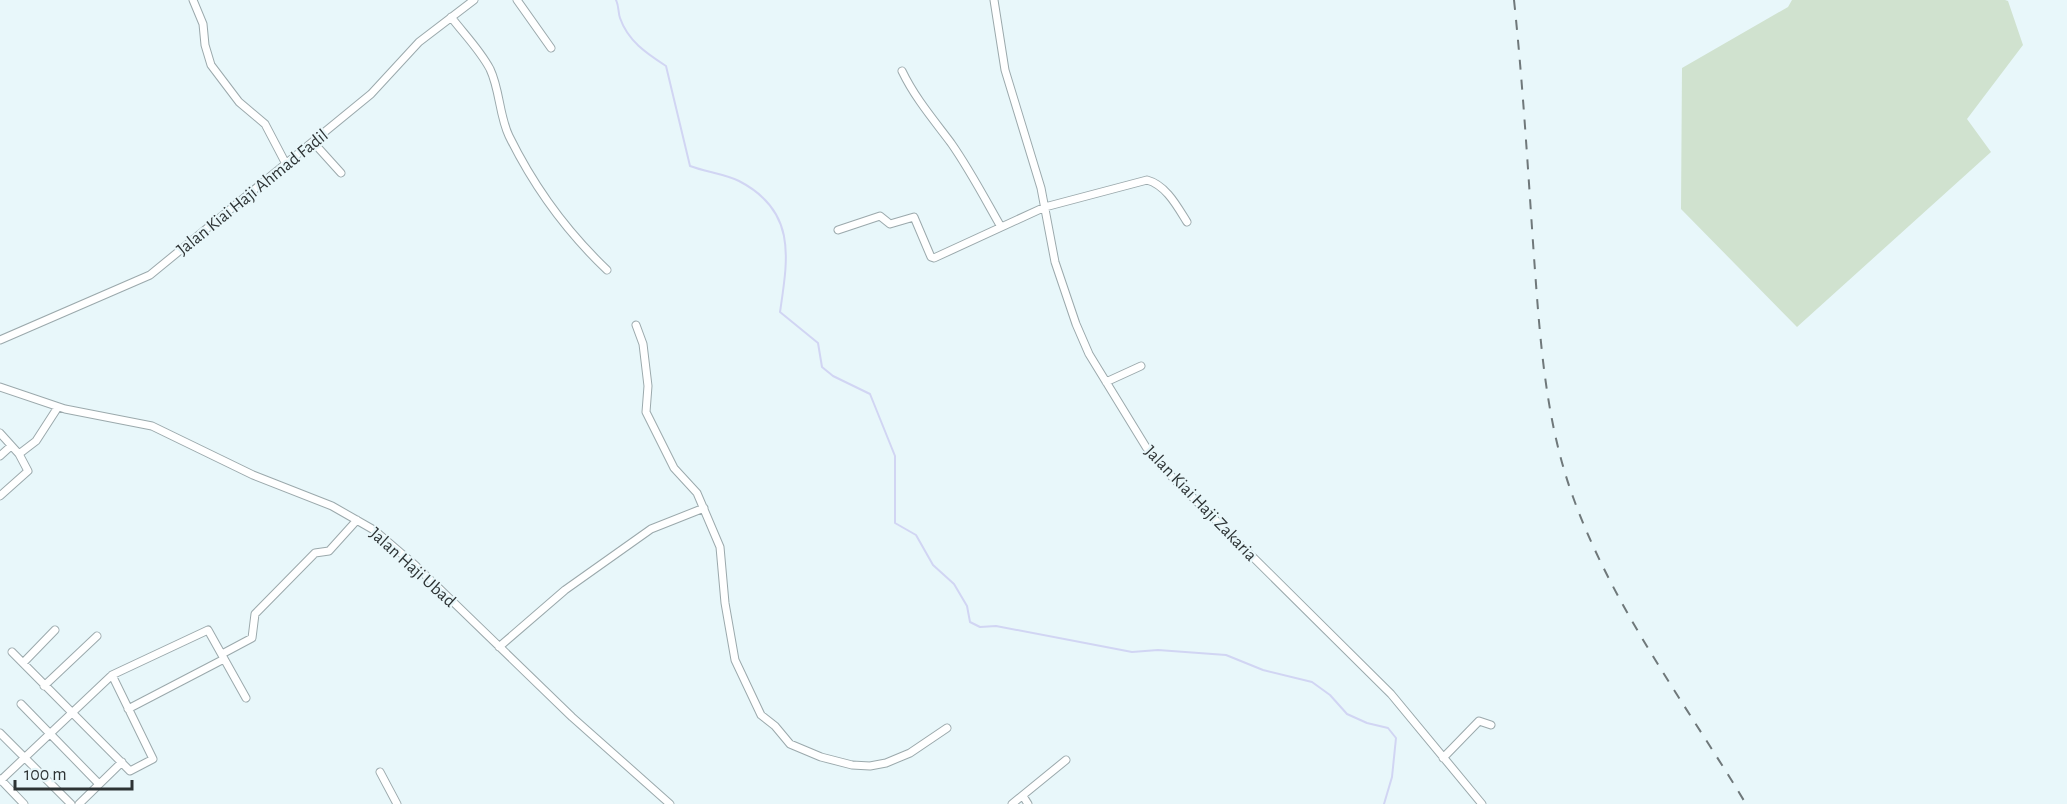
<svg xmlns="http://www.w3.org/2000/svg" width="2067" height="804" viewBox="0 0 2067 804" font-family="'Alegreya Sans',sans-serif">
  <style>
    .green { fill: #d0e2cf }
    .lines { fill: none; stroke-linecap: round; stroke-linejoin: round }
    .stream { stroke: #d1d5f3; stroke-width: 2 }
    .street-casing { stroke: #9ba9ac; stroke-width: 9 }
    .street { stroke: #fff; stroke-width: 7 }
    .rail { stroke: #6f787a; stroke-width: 2; stroke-dasharray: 10 10; stroke-linecap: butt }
    .labels { text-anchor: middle; stroke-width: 4.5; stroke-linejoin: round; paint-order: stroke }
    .street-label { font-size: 18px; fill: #2d3334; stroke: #e8f7fa }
  </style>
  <rect width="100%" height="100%" fill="#e8f7fa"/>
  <path class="green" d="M1792 0H2005L2008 1 2023 45 1967 119 1991 152 1797 327 1681 209 1682 68 1788 7Z"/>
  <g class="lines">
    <path class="stream" d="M616 0C619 6 618 12 620 18 628 41 646 53 666 66L690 166C706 172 725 174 739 181 797 211 788 258 780 312L818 343 822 367 833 376 870 394 895 456V523L916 535 933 565 954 584 967 606 970 622 980 627 996 626 1132 652 1158 650 1226 655 1263 670 1312 682 1330 695 1347 714 1367 723 1388 728 1396 738 1392 777 1384 804"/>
    <g class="street-casing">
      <path id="street" d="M193 0 203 24 205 45 211 65 239 102 265 124 286 164
        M517 0 551 48
        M994 0 1005 70 1041 188 1055 262 1076 324 1089 354 1146 447 1161 466 1391 694 1482 804
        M451 17C464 34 480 50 490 69 500 90 499 115 509 136 534 187 566 231 607 270
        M902 71C915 98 933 119 951 143 970 170 985 199 1001 227
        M313 142 341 173
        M838 230 880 216 890 224 914 217 931 257 934 258 1045 207 1147 180C1166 185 1177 206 1187 222
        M636 325 643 344 648 386 646 412 674 468 697 493 720 547 725 603 735 660 761 715 775 726 790 744 821 757 852 765 870 766 886 763 910 753 947 728
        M0 340 150 275 371 94 419 42 474 0
        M1106 382 1141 366
        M0 387 65 409 152 426 253 475 332 506 374 530 416 566 572 717 670 804
        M0 433 19 454 28 471 0 496
        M19 454 36 441 58 407
        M0 456 11 446
        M499 647 565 590 651 529 704 508
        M12 652 130 771 153 759 112 675
        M222 654 252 638 255 614 315 553 329 551 357 520
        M23 663 55 630
        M44 686 97 636
        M21 704 99 784
        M128 709 224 659
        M0 733 71 804
        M1443 758 1479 721 1491 725
        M380 772 397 804
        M0 779 24 804
        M0 781 112 675 208 630 246 698
        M1023 796 1028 804
        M79 804 122 762
        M1012 804 1066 760"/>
    </g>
    <use href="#street" class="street"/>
    <path class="rail" d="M1514 0C1523 85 1528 171 1534 257 1540 338 1545 420 1573 497 1613 608 1686 704 1746 804"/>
  </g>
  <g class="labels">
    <g class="street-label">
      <text transform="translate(252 192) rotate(-39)" y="6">Jalan Kiai Haji Ahmad Fadil</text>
      <text transform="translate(1201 503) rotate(46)" y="6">Jalan Kiai Haji Zakaria</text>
      <text transform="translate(413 567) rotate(42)" y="6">Jalan Haji Ubad</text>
    </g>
  </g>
  <path d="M15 780v9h117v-9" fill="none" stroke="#2d3334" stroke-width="3"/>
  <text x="24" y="780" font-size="18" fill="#2d3334" stroke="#e8f7fa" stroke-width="4.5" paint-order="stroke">100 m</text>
</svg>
